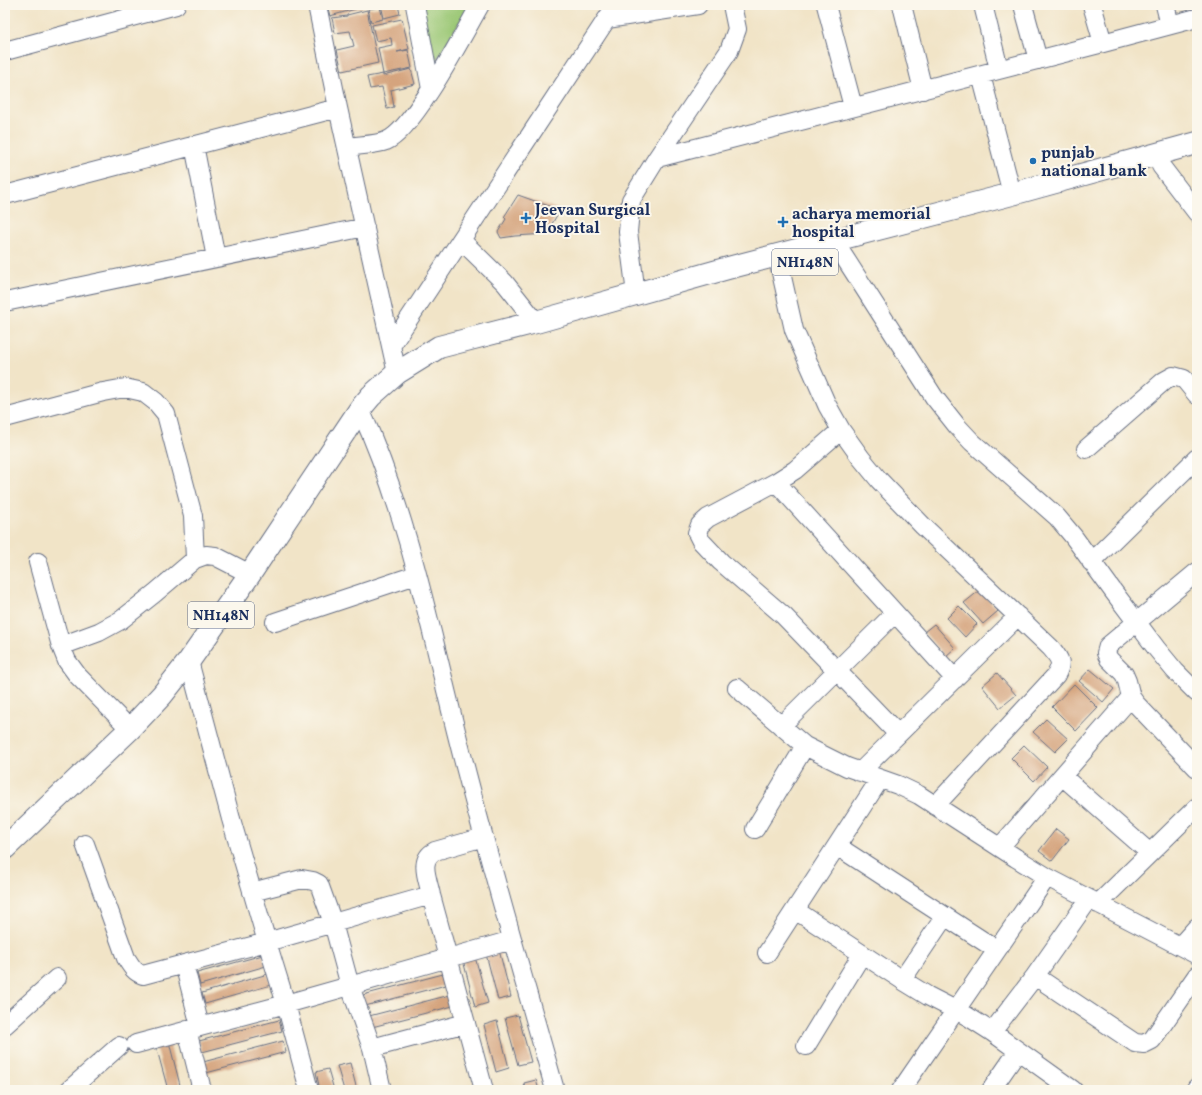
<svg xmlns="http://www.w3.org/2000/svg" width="1202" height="1095" viewBox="0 0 1202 1095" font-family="Vollkorn,serif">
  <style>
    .green { fill: #9bc876; stroke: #5b7c6a }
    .building { fill: #d5a47e }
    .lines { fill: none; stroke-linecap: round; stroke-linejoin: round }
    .minor-casing { stroke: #666e83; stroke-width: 20 }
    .highway-casing { stroke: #666e83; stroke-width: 24 }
    .minor { stroke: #fff; stroke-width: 18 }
    .highway { stroke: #fff; stroke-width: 22 }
    .poi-dot { fill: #1f6fb2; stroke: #fbf7ec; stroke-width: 1.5 }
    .labels { text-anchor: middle; stroke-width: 4; stroke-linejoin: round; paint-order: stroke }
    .shield { fill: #fbf7ec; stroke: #5e6b89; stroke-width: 1 }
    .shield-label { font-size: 15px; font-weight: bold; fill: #1b2f5e }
    .poi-label { font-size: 16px; font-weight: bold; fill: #1b2f5e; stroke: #fbf7ec; text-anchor: start }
  </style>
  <rect width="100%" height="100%" fill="#fbf7ec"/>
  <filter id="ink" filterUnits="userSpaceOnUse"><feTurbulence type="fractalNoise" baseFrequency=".025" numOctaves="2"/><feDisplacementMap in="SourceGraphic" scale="8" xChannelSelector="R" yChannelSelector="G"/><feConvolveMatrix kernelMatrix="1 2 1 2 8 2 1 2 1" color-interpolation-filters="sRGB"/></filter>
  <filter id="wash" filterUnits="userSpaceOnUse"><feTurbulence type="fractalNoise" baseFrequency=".012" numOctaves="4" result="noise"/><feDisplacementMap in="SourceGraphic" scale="16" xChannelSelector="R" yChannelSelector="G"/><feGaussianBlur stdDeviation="0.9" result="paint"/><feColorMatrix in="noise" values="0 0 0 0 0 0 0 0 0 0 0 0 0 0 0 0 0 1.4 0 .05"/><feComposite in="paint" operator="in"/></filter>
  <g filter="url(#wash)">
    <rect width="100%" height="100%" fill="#f1e4c7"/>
    <path class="green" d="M420 5H470L431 69Z"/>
    <g id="blocks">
      <path class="building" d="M327 5H362L363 7 330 16Z
        M381 5H398L400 14 384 18Z
        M380 7 383 19 371 22 368 9Z
        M367 10 378 63 342 71 337 50 354 46 350 31 335 33 332 18 347 16V15Z
        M402 19 409 49 397 52 408 50 412 68 383 74 378 48 392 45 391 38 376 41 372 25Z
        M411 69 415 84 391 90 394 107 387 109 382 87 370 89 367 77 383 74V76Z
        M518 195 560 210 546 234 515 236 501 238 498 232 506 219 504 217Z
        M980 590 998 611 983 624 964 603Z
        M959 606 977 624 965 637 947 618Z
        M934 624 955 648 945 657 924 632Z
        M1090 669 1114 689 1103 702 1079 681Z
        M997 673 1016 695 1000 708 982 686Z
        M1074 684 1098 708 1076 731 1052 707Z
        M1046 719 1068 739 1055 752 1033 732Z
        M1024 745 1047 767 1034 781 1011 758Z
        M1056 829 1069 839 1052 861 1039 851Z
        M499 950 511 997 498 1000 486 954Z
        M263 955 266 966 200 985 197 973Z
        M475 957 488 1003 475 1007 463 960Z
        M268 974 271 985 205 1004 202 993Z
        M443 974 446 985 365 1006 363 995Z
        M450 995 453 1006 372 1027 369 1016Z
        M518 1015 531 1062 518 1065 505 1018Z
        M279 1020 282 1031 202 1052 199 1041Z
        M497 1021 509 1068 496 1072 484 1025Z
        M283 1041 286 1052 206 1073 203 1062Z
        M169 1042 181 1089 178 1090H168L156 1046Z
        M350 1063 357 1090H344L337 1066Z
        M328 1069 334 1090H320L316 1072Z
        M536 1080 539 1090H525L524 1083Z"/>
    </g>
  </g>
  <g filter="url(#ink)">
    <use href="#blocks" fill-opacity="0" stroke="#666e83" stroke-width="1"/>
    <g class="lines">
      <g class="minor-casing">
        <path id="minor" d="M317 5 338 108 391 346
          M415 5 431 89
          M826 5 853 107
          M902 5 923 90
          M983 5 999 69
          M1023 5 1038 60
          M1092 5 1103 43
          M1165 5 1170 25
          M607 19 698 5
          M5 51 176 5
          M981 75 1012 194
          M194 145 216 258
          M347 147C358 145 376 145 386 141 413 131 464 33 480 5
          M657 158 1103 43 1197 18
          M1161 166 1197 213
          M5 195 338 108
          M461 240 505 283 536 322
          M841 252 934 397 957 426 972 442 1057 517 1073 536 1113 591 1156 648 1175 671 1197 693
          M780 268 794 330 827 405 841 430 861 458 879 480 923 526 1051 648C1060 659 1063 662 1056 675L935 806
          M636 294 628 232 631 200 657 158 729 51 737 29 732 5
          M5 302 365 227
          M397 373 391 346 616 5
          M360 409C409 516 431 633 460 747 489 862 523 976 555 1090
          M5 418 103 392 125 388 143 392 156 402 166 414 193 516 195 559
          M841 430 795 470 776 482 708 518 700 525 697 533 701 541 721 562 784 616 898 734
          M1086 449 1164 381 1173 376 1184 379 1197 395
          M776 482 955 679
          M38 562 61 646 67 661 78 676 130 729
          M1091 562 1197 458
          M1197 572 1108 646 1106 653 1109 659 1124 674 1127 681 1131 697 1136 704 1197 768
          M275 622 416 575
          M61 646 99 632 121 620 155 593 195 559 206 555 215 556 250 574
          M189 661 231 819 267 942 286 1004 309 1090
          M737 688 805 746 847 767 898 785 919 795 1016 858 1047 877 1197 955
          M781 726 895 613
          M860 772 1018 616
          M1062 776 1150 853
          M755 829 805 746
          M85 844 126 958C131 966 134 972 143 975L267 942 431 895
          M837 846 997 950
          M1000 847 1131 697
          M252 892 302 879 313 881 319 884 333 923 350 986 372 1048 382 1090
          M1098 904 1197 807
          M795 910 902 980 928 996 967 1016 992 1032 1073 1090
          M1180 946 1197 927
          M767 953 880 779
          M184 964 200 1026
          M1035 976 1135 1043 1144 1044 1152 1040 1197 975
          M902 980 945 916
          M5 1025 57 978
          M187 1030 202 1090
          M992 1032 1035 976 1089 899
          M136 1044 286 1004 512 940
          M806 1046 862 954
          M372 1048 466 1023
          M69 1090 119 1046
          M484 1090 431 895C428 879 418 860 435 851L484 837
          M901 1090 1047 877
          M991 1090 1018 1051
          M1195 1090 1197 1087"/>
      </g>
      <g class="highway-casing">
        <path id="highway" d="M5 848 130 729 162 695 189 661 250 574 360 409 371 396 397 373 439 347 536 322 728 268 1012 194 1197 143"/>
      </g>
      <use href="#minor" class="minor"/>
      <use href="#highway" class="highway"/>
    </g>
  </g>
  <g class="poi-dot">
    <circle cx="1033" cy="161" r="4"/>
    <path d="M524 212h4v4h4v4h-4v4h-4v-4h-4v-4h4z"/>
    <path d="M781 216h4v4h4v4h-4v4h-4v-4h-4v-4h4z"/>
  </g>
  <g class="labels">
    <g class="shield">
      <rect x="772" y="249" width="66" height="26" rx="3"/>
      <rect x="188" y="602" width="66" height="26" rx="3"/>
    </g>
    <g class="shield-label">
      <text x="805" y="267">NH148N</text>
      <text x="221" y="620">NH148N</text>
    </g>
    <g class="poi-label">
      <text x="1041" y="158">punjab<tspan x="1041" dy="18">national bank</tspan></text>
      <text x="535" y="215">Jeevan Surgical<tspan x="535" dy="18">Hospital</tspan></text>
      <text x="792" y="219">acharya memorial<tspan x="792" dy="18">hospital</tspan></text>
    </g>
  </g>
  <rect width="1202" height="1095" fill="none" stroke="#fbf7ec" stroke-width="20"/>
</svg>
